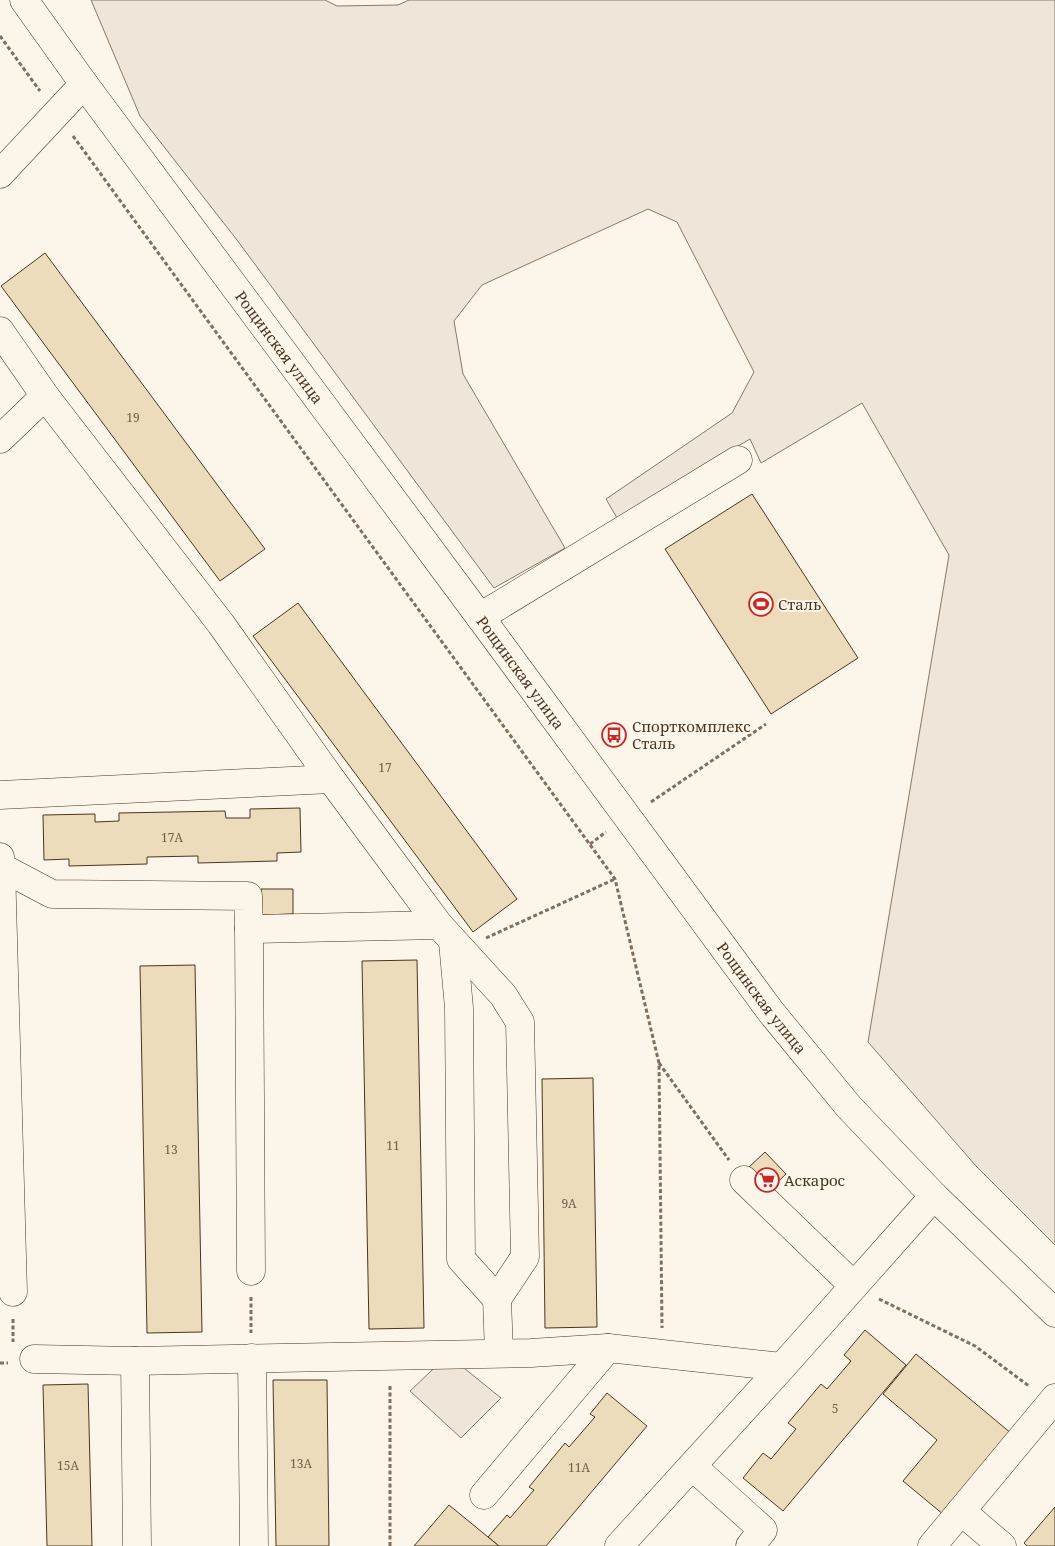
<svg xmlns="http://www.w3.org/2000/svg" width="1055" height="1546" viewBox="0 0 1055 1546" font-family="'Noto Serif',serif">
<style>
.green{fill:#ede6d9;stroke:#887966}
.building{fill:#ecdcbc;stroke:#4a3520}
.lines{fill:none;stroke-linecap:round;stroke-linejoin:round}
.minor-casing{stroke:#4a3520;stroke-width:29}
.major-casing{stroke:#4a3520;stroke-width:29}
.path{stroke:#7f6f5c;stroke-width:3;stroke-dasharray:4 2.5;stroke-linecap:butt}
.minor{stroke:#fbf6e9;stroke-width:28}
.major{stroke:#fbf6e9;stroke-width:28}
.labels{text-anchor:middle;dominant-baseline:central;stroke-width:4;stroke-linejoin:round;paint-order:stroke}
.number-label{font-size:12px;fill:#725f47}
.street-label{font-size:15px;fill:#4a3520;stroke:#fbf6e9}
.poi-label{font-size:15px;fill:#4a3520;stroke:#fbf6e9;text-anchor:start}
</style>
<rect width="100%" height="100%" fill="#fbf6e9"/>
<g class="green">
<polygon points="91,0 325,0 337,6 398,5 409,0 1055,0 1055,1245 976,1166 868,1042 949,555 862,403 761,463 750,439 617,518 606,499 732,413 754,372 677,222 648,209 482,285 454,321 463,374 565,548 494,588 237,240 140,116"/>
<polygon points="448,1355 501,1398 461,1438 410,1391"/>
</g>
<g class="building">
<polygon points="45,253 265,549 220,581 1,286"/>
<polygon points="752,494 858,658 771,714 665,549"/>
<polygon points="298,603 517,899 473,932 253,636"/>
<polygon points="300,808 301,852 277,853 277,861 198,863 198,856 147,857 147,864 69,866 69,859 44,860 43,815 95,814 95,822 119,821 119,813 225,811 226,818 250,818 250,809"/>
<polygon points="261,889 293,889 293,914 262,915"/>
<polygon points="417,960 424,1328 369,1329 362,961"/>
<polygon points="195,965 202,1332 147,1333 140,966"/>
<polygon points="593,1078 597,1327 545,1328 542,1079"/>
<polygon points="765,1152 786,1174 768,1191 747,1169"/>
<polygon points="865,1330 906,1365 783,1511 743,1478 763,1453 771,1459 796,1429 788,1423 821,1384 827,1389 851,1361 844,1355"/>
<polygon points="916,1354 1012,1434 944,1515 903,1481 937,1440 883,1394"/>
<polygon points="273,1380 327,1380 329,1546 276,1546"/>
<polygon points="88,1384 92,1546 47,1546 43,1385"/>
<polygon points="607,1393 647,1426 546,1546 499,1546 488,1537 507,1515 510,1518 534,1490 529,1487 565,1443 569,1447 595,1417 590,1414"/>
<polygon points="449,1505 488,1537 499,1546 414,1546"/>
<polygon points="1055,1507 1055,1546 1027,1546 1024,1543"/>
</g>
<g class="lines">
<g class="minor-casing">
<g id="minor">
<polyline points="0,174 84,84"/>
<polyline points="0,331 45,396 221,624 331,779 439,925"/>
<polyline points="0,439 45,396"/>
<polyline points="480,617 738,460"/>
<polyline points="0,795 331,779"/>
<polyline points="0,857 1,867 52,894 248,896 249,929 439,925 503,995 520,1022 525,1257 497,1299"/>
<polyline points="1,867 13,1292"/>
<polyline points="249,929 251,1271"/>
<polyline points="453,942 459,1008 461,1259 497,1299 499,1353"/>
<polyline points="744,1180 854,1286"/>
<polyline points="252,1358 254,1546"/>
<polyline points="34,1359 135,1361 531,1353 608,1348 782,1367"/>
<polyline points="135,1361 137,1546"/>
<polyline points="692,1466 763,1530 750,1546"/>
<polyline points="484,1495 608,1348"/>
<polyline points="961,1511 1002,1546"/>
<polyline points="619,1546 782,1367 934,1196"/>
<polyline points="932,1546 1055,1398"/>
</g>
</g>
<g class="major-casing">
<g id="major">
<path id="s1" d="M24 0 84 84 480 617 771 1012 849 1107 934 1196 1055 1313"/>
</g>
</g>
<g class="path">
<polyline points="0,36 40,91"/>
<polyline points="73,136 615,879 659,1063 662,1328"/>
<polyline points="651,802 766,724"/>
<polyline points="590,844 606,832"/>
<polyline points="486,938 615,879"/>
<polyline points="659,1063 729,1160"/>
<polyline points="251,1297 251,1333"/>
<polyline points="879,1299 975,1346 1029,1386"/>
<polyline points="13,1319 13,1342"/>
<polyline points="0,1363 8,1363"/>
<polyline points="390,1546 390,1384"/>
</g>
<use href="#minor" class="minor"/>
<use href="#major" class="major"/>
</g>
<defs>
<g id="stadium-ring" transform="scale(1.25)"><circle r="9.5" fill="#fbf6e9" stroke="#c62828" stroke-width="1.5"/><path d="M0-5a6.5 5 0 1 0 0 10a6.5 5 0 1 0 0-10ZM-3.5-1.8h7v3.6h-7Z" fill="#c62828"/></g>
<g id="bus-ring" transform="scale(1.25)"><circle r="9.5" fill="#fbf6e9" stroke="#c62828" stroke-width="1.5"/><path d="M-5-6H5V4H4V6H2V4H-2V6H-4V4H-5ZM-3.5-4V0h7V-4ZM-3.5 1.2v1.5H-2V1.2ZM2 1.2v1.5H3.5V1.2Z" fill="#c62828"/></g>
<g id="supermarket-ring" transform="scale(1.25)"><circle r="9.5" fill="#fbf6e9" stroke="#c62828" stroke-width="1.5"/><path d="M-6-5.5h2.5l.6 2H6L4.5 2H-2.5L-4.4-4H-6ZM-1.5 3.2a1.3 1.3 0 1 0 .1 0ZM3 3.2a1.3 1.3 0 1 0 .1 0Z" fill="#c62828"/></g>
</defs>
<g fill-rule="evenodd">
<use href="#stadium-ring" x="761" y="604"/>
<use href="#bus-ring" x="614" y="735"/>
<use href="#supermarket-ring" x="767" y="1180"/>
</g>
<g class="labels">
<g class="number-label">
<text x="133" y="417">19</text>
<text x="385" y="767">17</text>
<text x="172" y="837">17А</text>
<text x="393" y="1145">11</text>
<text x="171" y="1149">13</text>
<text x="569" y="1203">9А</text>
<text x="835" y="1408">5</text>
<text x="301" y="1463">13А</text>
<text x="68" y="1465">15А</text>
<text x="579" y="1467">11А</text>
</g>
<g class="street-label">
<text stroke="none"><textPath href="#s1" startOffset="431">Рощинская улица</textPath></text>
<text stroke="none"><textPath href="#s1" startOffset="836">Рощинская улица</textPath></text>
<text stroke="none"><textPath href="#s1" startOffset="1241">Рощинская улица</textPath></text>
</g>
<g class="poi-label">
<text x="778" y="604">Сталь</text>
<text x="632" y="726">Спорткомплекс<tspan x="632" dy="17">Сталь</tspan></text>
<text x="784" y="1180">Аскарос</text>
</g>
</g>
</svg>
